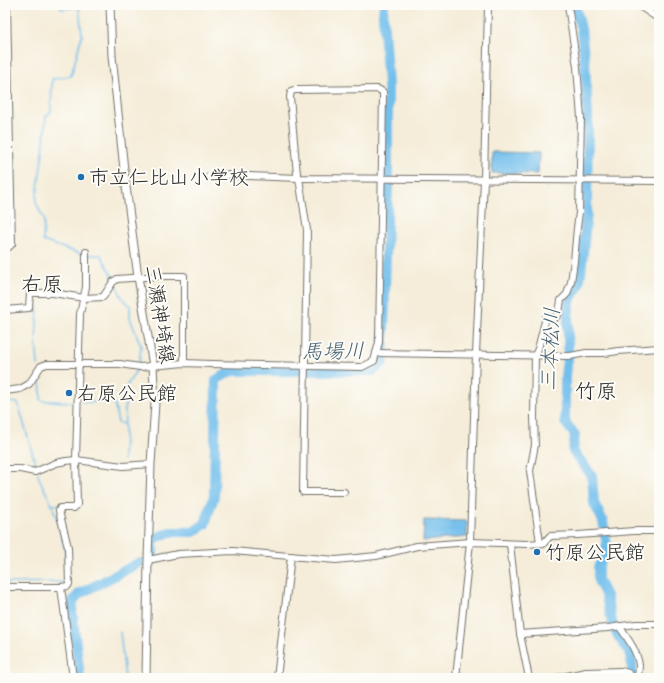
<svg xmlns="http://www.w3.org/2000/svg" width="664" height="683" viewBox="0 0 664 683" font-family="Caveat,'Klee One',sans-serif">
<style>
.water{fill:#73bfec;stroke:#4f758c}
.lines{fill:none;stroke-linecap:round;stroke-linejoin:round}
.stream{stroke:#73bfec;stroke-width:1.5}
.river{stroke:#73bfec;stroke-width:10}
.minor-casing{stroke:#726f68;stroke-width:8}
.major-casing{stroke:#726f68;stroke-width:9}
.minor{stroke:#fff;stroke-width:6}
.major{stroke:#fff;stroke-width:7}
.poi-dot{fill:#1f6fb2;stroke:#fdfcf7;stroke-width:1.5}
.labels{text-anchor:middle;dominant-baseline:central;stroke-width:4;stroke-linejoin:round;paint-order:stroke}
.poi-label{font-size:20px;fill:#2b2b2b;stroke:#fdfcf7;text-anchor:start}
.street-label{font-size:20px;fill:#2b2b2b;stroke:#fdfcf7}
.neighbourhood-label{font-size:21px;fill:#2b2b2b;stroke:#fdfcf7}
.water-label{font-size:21px;font-style:italic;fill:#445f6f;stroke:#fdfcf7}
</style>
<rect width="100%" height="100%" fill="#fdfcf7"/>
<filter id="ink" filterUnits="userSpaceOnUse"><feTurbulence type="fractalNoise" baseFrequency=".025" numOctaves="2"/><feDisplacementMap in="SourceGraphic" scale="8" xChannelSelector="R" yChannelSelector="G"/><feConvolveMatrix kernelMatrix="1 2 1 2 8 2 1 2 1" color-interpolation-filters="sRGB"/></filter>
<filter id="wash" filterUnits="userSpaceOnUse"><feTurbulence type="fractalNoise" baseFrequency=".012" numOctaves="4" result="noise"/><feDisplacementMap in="SourceGraphic" scale="16" xChannelSelector="R" yChannelSelector="G"/><feGaussianBlur stdDeviation="0.9" result="paint"/><feColorMatrix in="noise" values="0 0 0 0 0 0 0 0 0 0 0 0 0 0 0 0 0 1.4 0 .05"/><feComposite in="paint" operator="in"/></filter>
<g filter="url(#wash)">
<rect width="100%" height="100%" fill="#f5edd9"/>
<g class="water">
<polygon points="492,152 539,153 538,174 492,173"/>
<polygon points="424,520 467,521 467,537 423,541"/>
</g>
<g class="lines">
<g class="stream">
<polyline points="60,5 61,9 79,7 82,35 71,76 52,79 51,112 46,116 44,144 36,203 44,219 43,241 84,255"/>
<polyline points="88,255 101,255 114,279"/>
<polyline points="116,282 121,296 130,306 130,318 141,346 139,365"/>
<polyline points="38,365 36,341 38,308"/>
<polyline points="40,374 41,400 43,401 75,402"/>
<polyline points="5,402 18,403 37,469"/>
<polyline points="81,402 114,402 118,423 124,424"/>
<polyline points="123,460 126,387 137,369"/>
<polyline points="53,505 73,504 74,503"/>
<polyline points="5,583 66,582 65,550 58,522 52,505 39,478 38,473"/>
<polyline points="120,632 125,678"/>
</g>
<g class="river">
<polyline points="575,5 581,29 585,64 588,118 587,210 581,274 578,287 572,296 569,304 568,321 568,351 565,376 565,422 575,435 573,451 592,476 594,503 603,521 607,546 598,568 598,580 606,596 613,626 618,636 629,651 632,665 632,678"/>
<polyline points="153,555 153,539 170,532 193,532 205,524 214,496 216,380 232,371 373,371 383,362 388,184 388,85 383,15 384,5"/>
<polyline points="80,678 72,611 73,601 79,594 139,563"/>
</g>
</g>
</g>
<g filter="url(#ink)">
<g class="lines">
<g class="minor-casing">
<g id="minor">
<polyline points="638,5 659,19"/>
<polyline points="209,176 226,175 299,178 659,181"/>
<polyline points="5,247 9,247 12,244 7,5"/>
<polyline points="5,310 29,308 30,293 53,293 84,298 103,297 113,282 117,279 159,276 184,276 184,363"/>
<polyline points="376,353 570,356 586,353 605,353 618,351 659,348"/>
<polyline points="5,391 20,389 29,384 41,366 47,364 120,364 140,367 184,363 211,364 362,367 374,361 379,342 383,95 383,92 378,89 295,90 291,91 290,97 297,174 299,178 307,230 303,492 344,492"/>
<polyline points="5,469 20,469 35,472 56,463 66,461 76,460 123,466 151,464"/>
<polyline points="540,543 530,471 535,445 534,417 535,355 538,349 546,317 555,318 559,313 561,300 567,294 571,282 574,261 577,228 579,212 581,118 577,67 568,5"/>
<polyline points="510,544 520,634 529,678"/>
<polyline points="148,560 178,554 233,551 336,560 376,556 417,546 470,542 527,544 540,543 543,544 550,536 578,535 634,531 659,531"/>
<polyline points="5,587 61,587 68,586 69,584 68,547 59,511 60,508 74,508 77,505 76,460 80,314 86,287 86,252"/>
<polyline points="61,587 73,678"/>
<path d="M619 626C627 638 637 650 639 665 639 669 638 674 638 678"/>
<polyline points="520,634 608,628 636,624 659,624"/>
<polyline points="277,678 291,556"/>
<polyline points="456,678 470,542 476,354 484,180 488,5"/>
<polyline points="557,678 586,672 621,671 628,673 627,678"/>
</g>
</g>
<g class="major-casing">
<polyline id="major" points="110,5 112,56 125,179 138,277 153,366 155,403 151,464 148,560 146,678"/>
</g>
<use href="#minor" class="minor"/>
<use href="#major" class="major"/>
</g>
</g>
<g class="poi-dot">
<circle cx="81" cy="177" r="4"/>
<circle cx="69" cy="393" r="4"/>
<circle cx="537" cy="552" r="4"/>
</g>
<g class="labels">
<g class="poi-label">
<text x="89" y="177">市立仁比山小学校</text>
<text x="77" y="393">右原公民館</text>
<text x="545" y="552">竹原公民館</text>
</g>
<g class="street-label">
<text transform="translate(160 314) rotate(81)">三瀬神埼線</text>
</g>
<g class="neighbourhood-label">
<text x="42" y="284">右原</text>
<text x="596" y="391">竹原</text>
</g>
<g class="water-label">
<text transform="translate(550 349) rotate(-87)">三本松川</text>
<text transform="translate(333 351) rotate(-1)">馬場川</text>
</g>
</g>
<rect width="664" height="683" fill="none" stroke="#fdfcf7" stroke-width="20"/>
</svg>
